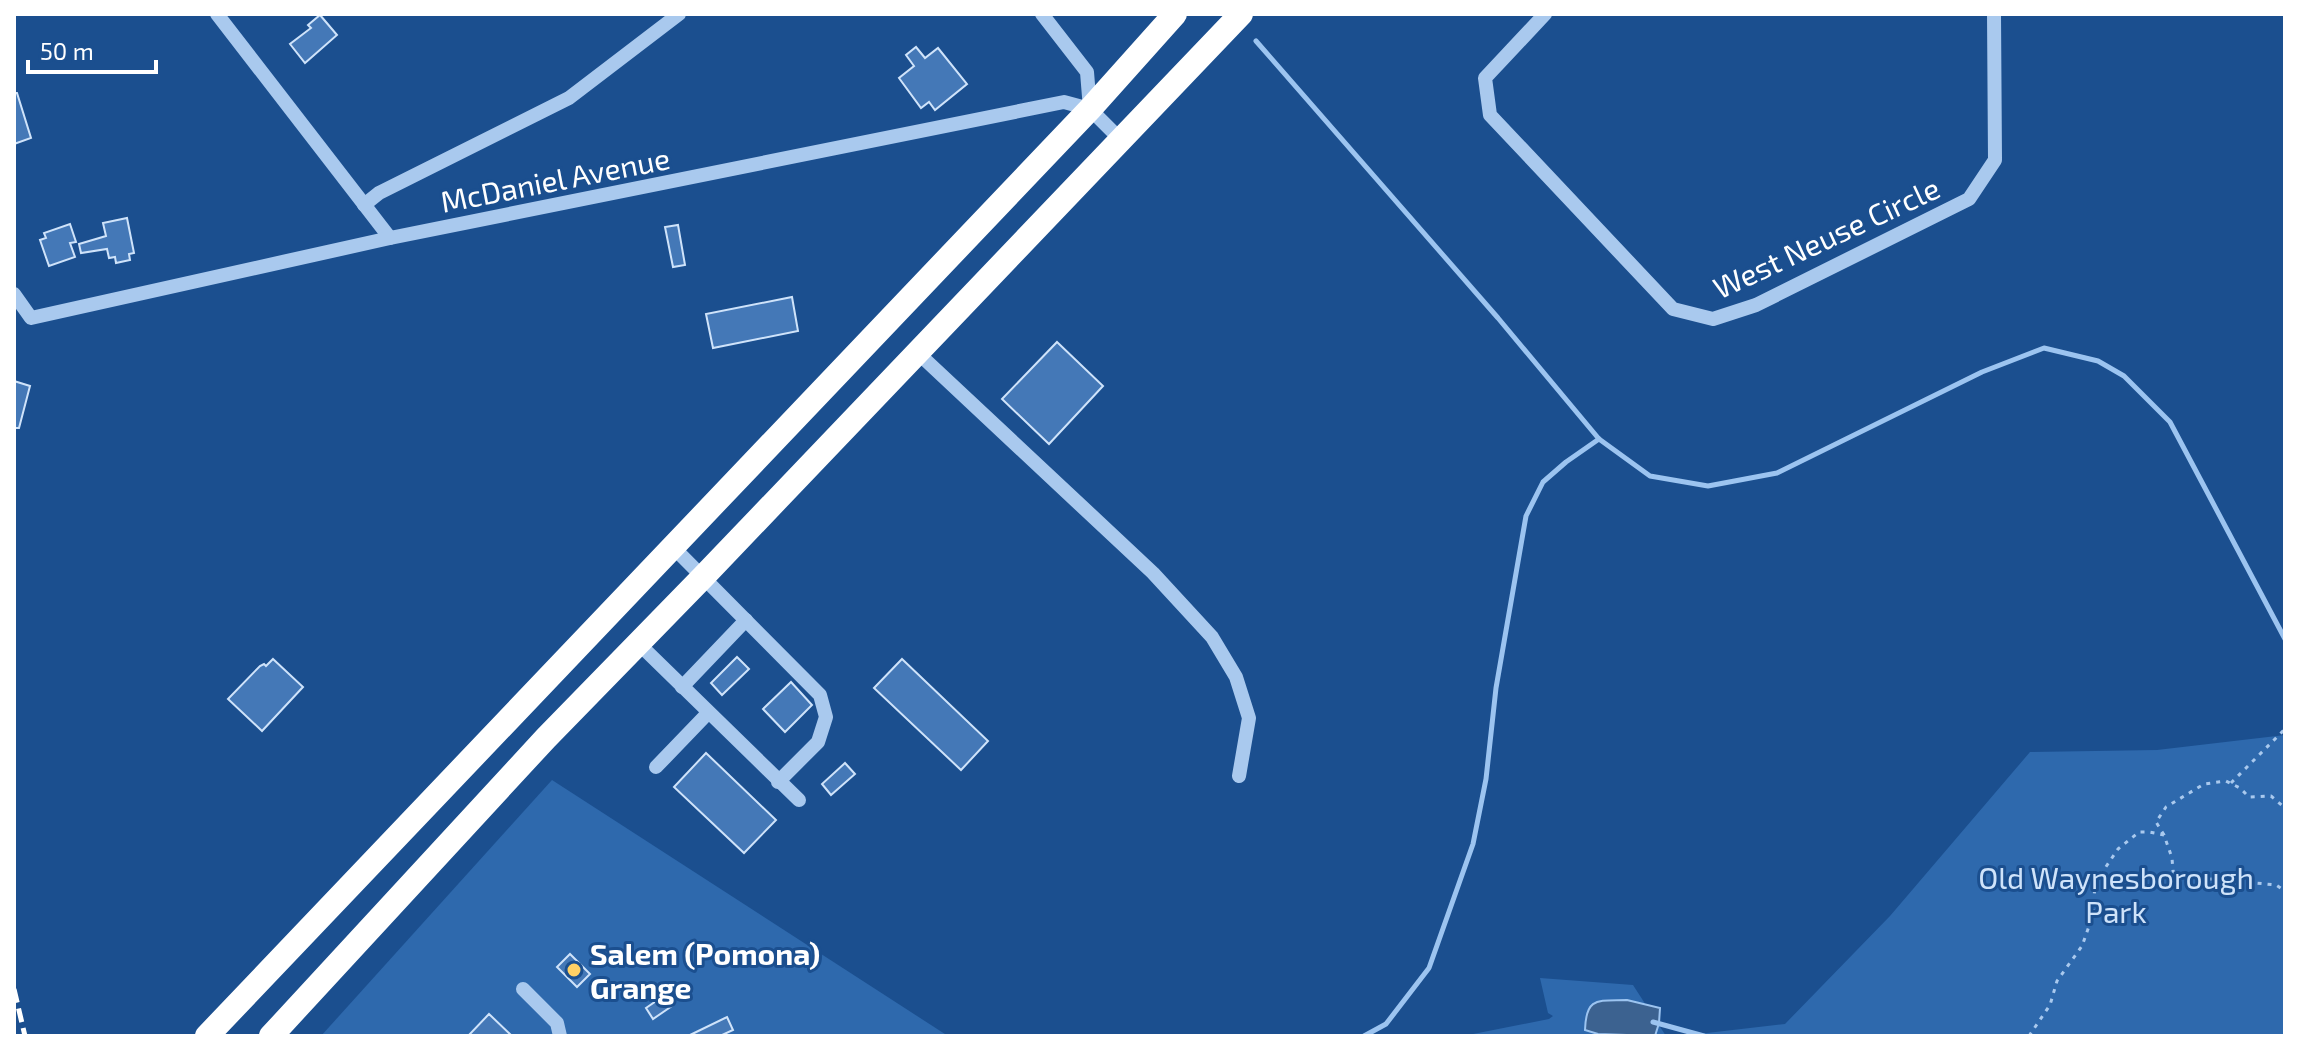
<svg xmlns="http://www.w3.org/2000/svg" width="2299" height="1050" viewBox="0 0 2299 1050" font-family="'Exo 2',sans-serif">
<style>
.green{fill:#2e69ad}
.water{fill:#3c6290;stroke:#9cc4f0;stroke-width:2}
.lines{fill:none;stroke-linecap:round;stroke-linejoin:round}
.stream{stroke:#9cc4f0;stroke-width:5}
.building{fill:#4478b7;stroke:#cfe3fa;stroke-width:2}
.path{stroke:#a9c9ee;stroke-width:3;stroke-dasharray:4 6;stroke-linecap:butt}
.minor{stroke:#a9c9ee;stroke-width:14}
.highway{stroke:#fff;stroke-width:24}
.rail{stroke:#fff;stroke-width:5;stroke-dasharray:14 6;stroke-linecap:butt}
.poi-dot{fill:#ffd166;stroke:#1b4f8f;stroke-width:3}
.labels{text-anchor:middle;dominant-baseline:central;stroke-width:6;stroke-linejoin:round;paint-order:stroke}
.street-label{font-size:30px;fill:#fff;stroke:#1b4f8f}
.park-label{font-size:30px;fill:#cfe3fa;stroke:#1b4f8f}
.poi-label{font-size:30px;font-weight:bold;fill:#fff;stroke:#1b4f8f;text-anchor:start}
</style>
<rect width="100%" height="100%" fill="#1b4f8f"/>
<g class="green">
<polygon points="2285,735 2285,1036 1681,1036 1785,1024 1890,916 2030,752 2157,750"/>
<polygon points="552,780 948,1036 321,1036"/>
<polygon points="1540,978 1633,985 1666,1036 1463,1036 1549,1019 1553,1016 1548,1013"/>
</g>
<path class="water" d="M1627 1000 1660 1008 1659 1023 1655 1036 1598 1034 1585 1030C1586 996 1598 1001 1627 1000Z"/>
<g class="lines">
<g class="stream">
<polyline points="1256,41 1498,318 1599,439 1650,476 1708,486 1777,473 1982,372 2044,348 2098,361 2124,376 2170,422 2285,639"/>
<polyline points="1653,1022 1704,1036"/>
<polyline points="1364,1036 1386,1024 1429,968 1473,844 1486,779 1496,688 1526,516 1543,482 1566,462 1599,439"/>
</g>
</g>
<g class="building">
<polygon points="320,15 337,35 305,63 290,44 311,28 308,25"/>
<polygon points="916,47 925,58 938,48 967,84 935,110 929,102 921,108 899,78 914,66 906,55"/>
<polygon points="14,93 17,93 31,138 14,144"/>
<polygon points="127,218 134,253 129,254 130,260 116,263 115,257 109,258 107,249 81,253 79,244 106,236 103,223"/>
<polygon points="70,224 76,242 70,243 75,257 49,266 40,240 46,238 44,233"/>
<polygon points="678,225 685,265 673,267 665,227"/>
<polygon points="792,297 798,331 713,348 706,314"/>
<polygon points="1057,342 1103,386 1049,444 1002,399"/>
<polygon points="14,381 30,386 19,428 14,428"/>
<polygon points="737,657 749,669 722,695 711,683"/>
<polygon points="273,659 303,687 262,731 228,699 260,666 264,664 266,666"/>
<polygon points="902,659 988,741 961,770 874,688"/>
<polygon points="791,682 812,705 785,732 763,709"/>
<polygon points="706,753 776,820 744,853 674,787"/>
<polygon points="845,763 855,774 831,795 822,784"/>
<polygon points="570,954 590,974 577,987 557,967"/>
<polygon points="665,995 672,1006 653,1019 646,1008"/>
<polygon points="489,1014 512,1036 468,1036"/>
<polygon points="727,1017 733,1030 720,1036 688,1036"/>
</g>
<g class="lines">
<g class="path">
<polyline points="2231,783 2285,729"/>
<polyline points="2164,835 2156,822 2166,807 2204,784 2226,781 2240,788 2249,797 2271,796 2285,808"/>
<polyline points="575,1036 591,1036"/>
<polyline points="2029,1036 2050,1005 2057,981 2082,946 2093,915 2095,883 2118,849 2139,832 2149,832 2164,835 2172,858 2173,871 2181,880 2216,879 2276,885 2285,891"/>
</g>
<g class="minor">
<polyline points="217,14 390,238"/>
<polyline points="1042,14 1087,72 1090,109 1120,139"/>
<polyline points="1545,14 1485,78 1490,115 1673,309 1713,319 1756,305 1969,199 1995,160 1994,14"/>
<polyline points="364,205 379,193 569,98 679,14"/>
<polyline points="14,294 31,318 390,238 1064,102 1090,109"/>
<polyline points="918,353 1153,573 1212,637 1236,677 1249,718 1239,776"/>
<polyline points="674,548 820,695 826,717 818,742 778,782"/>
<polyline points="637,642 799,800"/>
<polyline points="682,687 746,620"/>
<polyline points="656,767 708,713"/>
<polyline points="523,989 557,1023 560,1036"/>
</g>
<g class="highway">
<polyline points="207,1036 1090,109 1175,14"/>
<polyline points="271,1036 546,738 703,577 1241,14"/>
</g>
<polyline class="rail" points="14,989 25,1036"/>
</g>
<circle class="poi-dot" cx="574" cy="970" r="8"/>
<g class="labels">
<g class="street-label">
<text transform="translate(555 179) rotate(-11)">McDaniel Avenue</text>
<text transform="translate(1826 237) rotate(-25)">West Neuse Circle</text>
</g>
<g class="park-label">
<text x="2116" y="877">Old Waynesborough<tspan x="2116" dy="34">Park</tspan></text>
</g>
<g class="poi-label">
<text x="590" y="953">Salem (Pomona)<tspan x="590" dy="34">Grange</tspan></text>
</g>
</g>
<rect width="2299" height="1050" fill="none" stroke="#ffffff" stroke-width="32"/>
<path d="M28 60v12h128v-12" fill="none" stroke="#ffffff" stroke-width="4"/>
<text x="40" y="60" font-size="24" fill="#ffffff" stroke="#1b4f8f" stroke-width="6" paint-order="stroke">50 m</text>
</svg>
